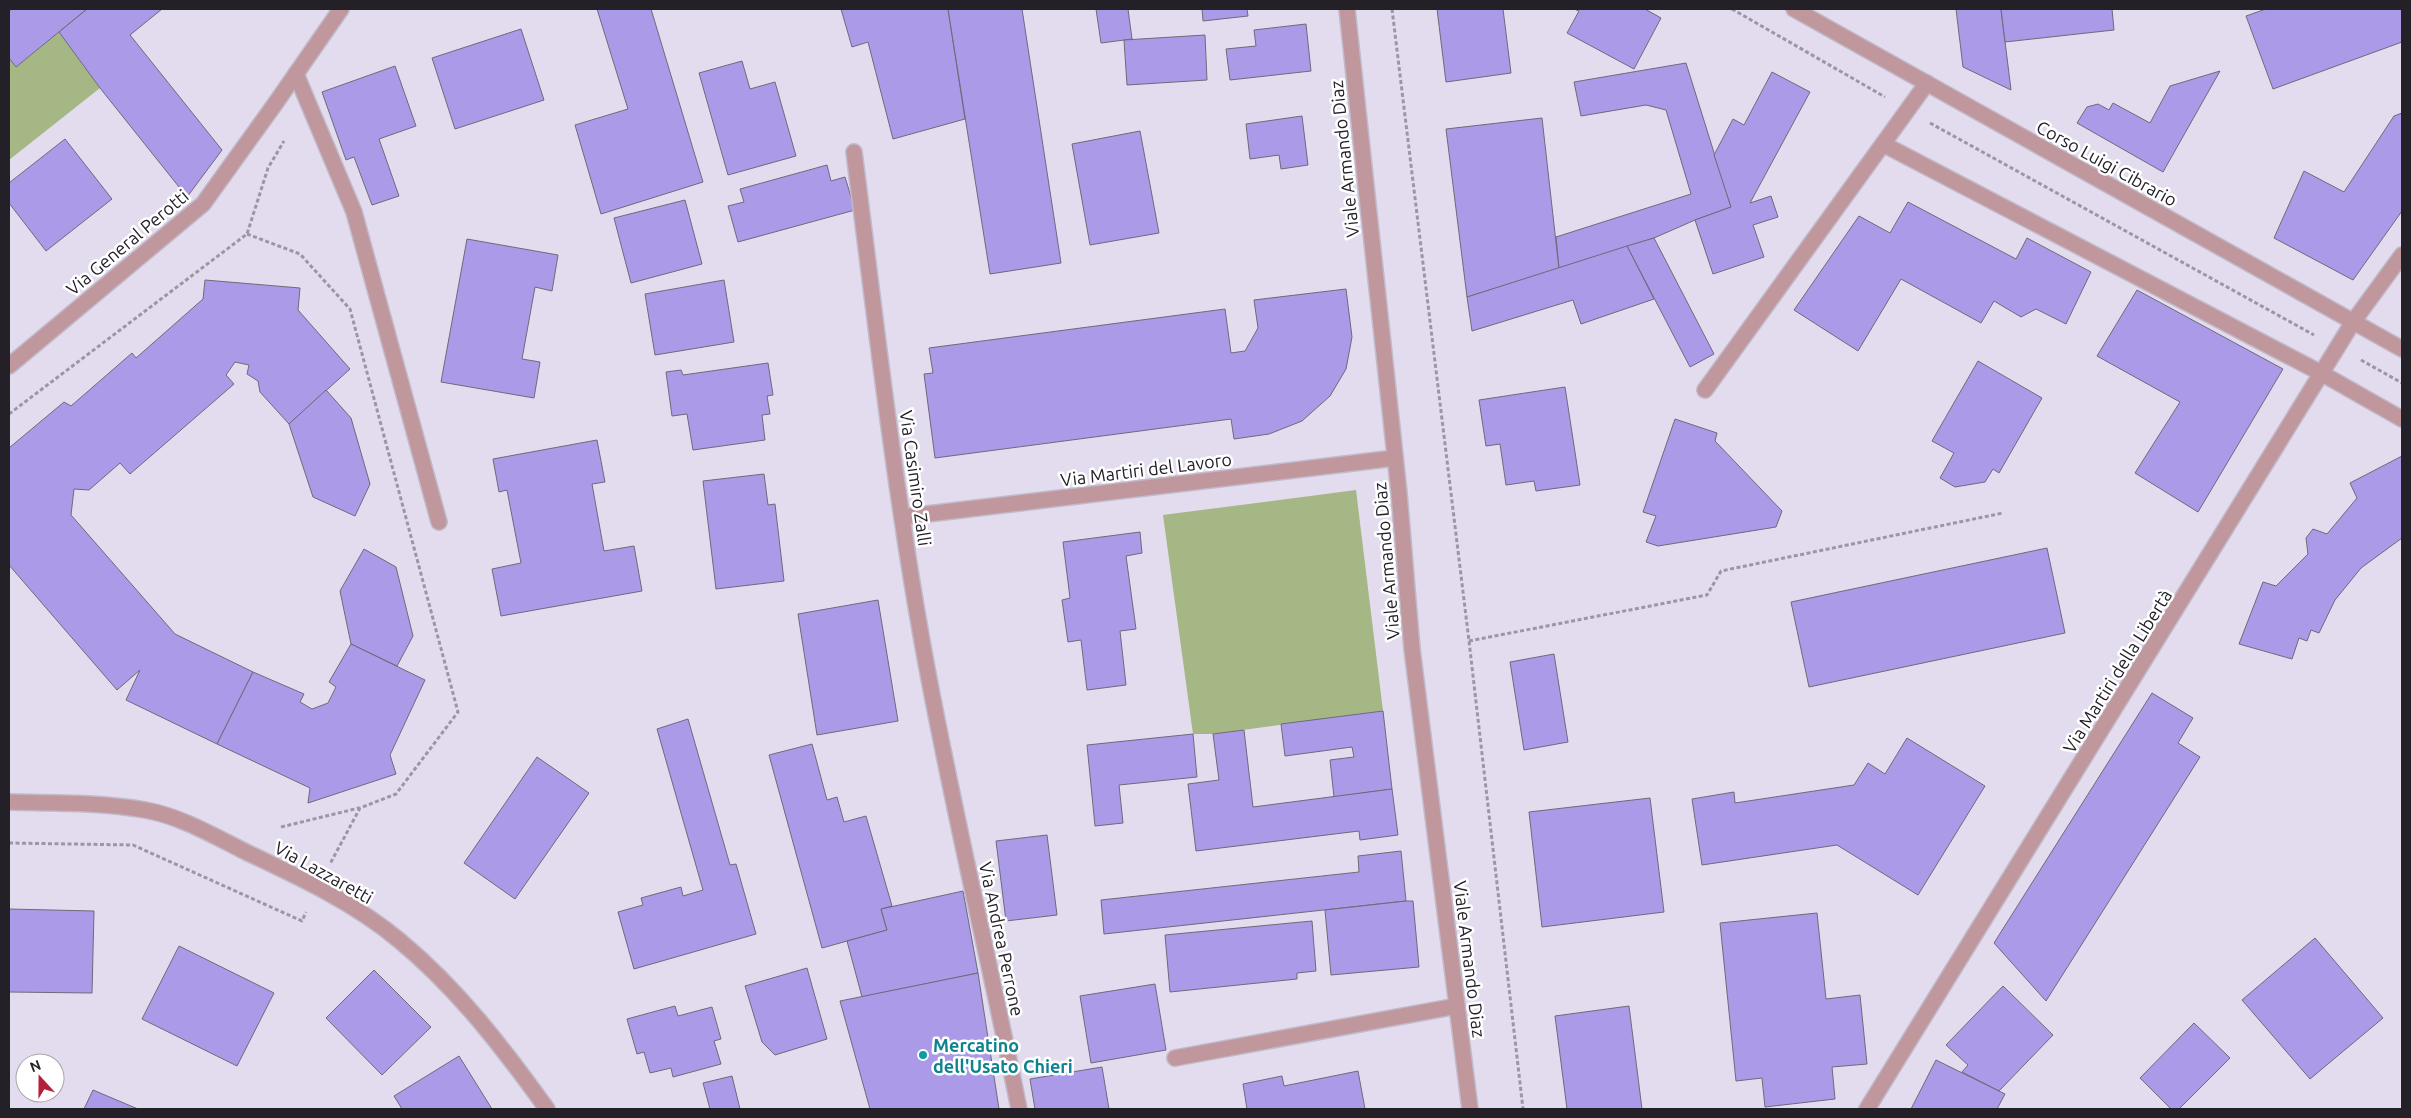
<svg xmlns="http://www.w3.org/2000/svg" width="2411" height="1118" viewBox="0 0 2411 1118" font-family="Ubuntu,sans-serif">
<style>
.green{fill:#a4b784}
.building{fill:#ab9ae8;stroke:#6d6a7a}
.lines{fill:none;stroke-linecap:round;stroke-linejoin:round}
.service-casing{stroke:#c0baca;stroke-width:18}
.minor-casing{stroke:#c0baca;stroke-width:18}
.tertiary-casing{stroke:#c0baca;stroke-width:18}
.path{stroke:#9c96a4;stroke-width:3;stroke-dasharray:4 2.5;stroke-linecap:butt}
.service{stroke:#c0979d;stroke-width:15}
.minor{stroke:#c0979d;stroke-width:15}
.tertiary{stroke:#c0979d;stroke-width:15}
.culture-dot{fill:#0f9aa8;stroke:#fff;stroke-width:2}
.labels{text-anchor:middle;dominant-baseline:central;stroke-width:5;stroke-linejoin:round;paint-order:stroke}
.street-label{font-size:18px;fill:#232027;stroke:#fff}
.culture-label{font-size:18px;font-weight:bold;fill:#0d838f;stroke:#fff;text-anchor:start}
</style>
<rect width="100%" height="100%" fill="#e3dcee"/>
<g class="green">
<polygon points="59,32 100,88 9,160 9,58 16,67"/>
<polygon points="1356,490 1383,711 1213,734 1193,734 1163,515"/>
</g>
<g class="building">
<polygon points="12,9 87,9 16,67 9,58 9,11"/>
<polygon points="87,9 162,9 130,35 222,150 187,197 100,88 59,32"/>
<polygon points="597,9 651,9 703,182 601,214 575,125 628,109"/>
<polygon points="841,9 948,9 965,119 893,139 868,42 852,47"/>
<polygon points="948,9 1022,9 1061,263 990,274"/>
<polygon points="1096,9 1128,9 1132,39 1101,43"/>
<polygon points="1202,9 1247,9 1248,16 1203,21"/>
<polygon points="1437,9 1503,9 1511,73 1446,82"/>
<polygon points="1574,9 1645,9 1661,18 1634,69 1567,33 1579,11"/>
<polygon points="1956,9 2001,9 2011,90 1963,67"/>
<polygon points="2001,9 2112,9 2114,30 2005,42"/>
<polygon points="2266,9 2402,9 2402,42 2273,89 2246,16"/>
<polygon points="1306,24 1311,71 1230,80 1226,49 1256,46 1254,30"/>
<polygon points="521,29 544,100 455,129 432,58"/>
<polygon points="1205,35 1207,80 1127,85 1124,40"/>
<polygon points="742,61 750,89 775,82 796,156 728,175 699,73"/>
<polygon points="1686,63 1731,207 1695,220 1654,238 1559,269 1556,237 1691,194 1666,110 1646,105 1581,116 1574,82"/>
<polygon points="395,66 416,126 379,139 399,196 372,205 354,157 346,160 322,92"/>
<polygon points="2220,71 2163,172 2077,123 2087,107 2098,104 2109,110 2113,103 2150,123 2170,86"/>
<polygon points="1772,72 1810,92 1750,203 1771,196 1778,217 1753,225 1764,257 1713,274 1695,220 1731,207 1714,155 1733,119 1744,125"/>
<polygon points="2402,113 2402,211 2353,280 2274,238 2304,171 2344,192 2394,116"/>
<polygon points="1302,116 1308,165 1281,169 1279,155 1250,159 1246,124"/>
<polygon points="1542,118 1559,269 1467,297 1446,129"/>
<polygon points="1140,131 1159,233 1090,245 1072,144"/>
<polygon points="65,139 112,199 46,251 9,203 9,183"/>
<polygon points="827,165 831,181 845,177 855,210 738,242 728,206 744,202 740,189"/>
<polygon points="685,200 702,264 631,283 614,218"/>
<polygon points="1908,202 2016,259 2027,238 2091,272 2066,324 2036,309 2021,317 1994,301 1981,323 1901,279 1858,351 1794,310 1859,216 1890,233"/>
<polygon points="1654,238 1714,354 1690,367 1627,246"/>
<polygon points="467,239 558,255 552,291 535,287 522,359 540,362 534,398 441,382"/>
<polygon points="1627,246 1654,299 1581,324 1573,300 1472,331 1467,297"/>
<polygon points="205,280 300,288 298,310 350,369 289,424 260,392 258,381 247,374 249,365 235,362 226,375 234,384 130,474 120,463 89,490 74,489 71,515 175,634 253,672 217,744 126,700 140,670 117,690 9,565 9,448 64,402 71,406 132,353 136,358 203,299"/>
<polygon points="724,280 734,342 655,355 645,294"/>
<polygon points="1346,289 1352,337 1346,369 1330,396 1302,421 1269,434 1234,439 1231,419 935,458 924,374 933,373 929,348 1225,309 1231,353 1245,351 1258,328 1254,300"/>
<polygon points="2137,290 2283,369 2198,512 2135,473 2180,402 2097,356"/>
<polygon points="1978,361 2042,398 1999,473 1993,469 1985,482 1955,487 1940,478 1954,453 1932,441"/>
<polygon points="768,363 773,395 767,396 770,414 762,415 765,440 693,450 687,414 672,416 666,372 681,370 683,375"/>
<polygon points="1565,387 1580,485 1536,491 1534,481 1506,485 1500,444 1486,446 1479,400"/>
<polygon points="326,390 351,418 370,484 355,516 313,497 289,424"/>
<polygon points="1675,419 1717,433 1715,441 1782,511 1776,527 1658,546 1646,542 1656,516 1643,512"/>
<polygon points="597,440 605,482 592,484 604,551 634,546 642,591 501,616 492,569 521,563 507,490 499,492 493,459"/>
<polygon points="2402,456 2402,538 2361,568 2335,600 2319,633 2311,630 2307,641 2299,638 2292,659 2239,644 2263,582 2276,586 2308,554 2306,538 2313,529 2327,534 2357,498 2350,483"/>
<polygon points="764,474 768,505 775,504 784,581 716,589 703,481"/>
<polygon points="1140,532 1142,553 1126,556 1136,629 1120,631 1126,685 1087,690 1081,640 1068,642 1062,600 1070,598 1063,542"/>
<polygon points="2047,548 2065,633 1809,687 1791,602"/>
<polygon points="364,549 396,567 413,636 397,666 351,644 340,591"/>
<polygon points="878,600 898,721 817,735 798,614"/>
<polygon points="351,644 425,680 390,755 396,774 308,803 310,788 217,744 253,672 304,694 300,702 312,709 328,703 336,687 329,682"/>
<polygon points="1554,654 1568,742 1524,750 1510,662"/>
<polygon points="2152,693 2193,718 2178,743 2200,757 2046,1001 1994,943"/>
<polygon points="1383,711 1392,789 1334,797 1330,760 1354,757 1352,747 1285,756 1281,724"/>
<polygon points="688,719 730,865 736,864 756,934 634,969 618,912 643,905 641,898 681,887 683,896 703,890 657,729"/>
<polygon points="1244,730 1253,807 1392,789 1398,835 1360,840 1359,831 1196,851 1188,784 1219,780 1213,734"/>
<polygon points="1193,734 1197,777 1119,785 1123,823 1095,826 1087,745"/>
<polygon points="1907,738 1985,786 1918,895 1837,845 1702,865 1692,799 1734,792 1735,803 1854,785 1868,763 1885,774"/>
<polygon points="812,744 827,800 837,797 844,822 866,816 892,906 881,909 887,930 822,948 769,755"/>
<polygon points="537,757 589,793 515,899 464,863"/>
<polygon points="1650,798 1664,912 1542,927 1529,812"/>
<polygon points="1047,835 1057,915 1006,921 996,841"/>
<polygon points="1401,851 1406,901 1104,934 1101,900 1359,872 1358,856"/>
<polygon points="963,891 978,973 862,997 847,941 887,930 881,909"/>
<polygon points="1406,901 1413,901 1419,967 1331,975 1325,910"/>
<polygon points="9,909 94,911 92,993 9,992"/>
<polygon points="1817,913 1826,999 1860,995 1867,1064 1832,1067 1835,1099 1765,1107 1762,1078 1736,1081 1720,923"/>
<polygon points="1312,921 1316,971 1297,973 1297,979 1170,992 1165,935"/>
<polygon points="2315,938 2383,1018 2310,1079 2242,1000"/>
<polygon points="179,946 274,993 237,1066 142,1019"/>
<polygon points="807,968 827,1039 775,1055 762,1042 745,986"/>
<polygon points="374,970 431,1027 382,1075 326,1018"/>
<polygon points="978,973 999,1109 870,1109 840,1001"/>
<polygon points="1155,984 1166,1050 1091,1063 1080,996"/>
<polygon points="2003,986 2053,1035 1999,1091 1962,1072 1968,1065 1946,1045"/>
<polygon points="675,1006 678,1016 712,1007 721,1039 714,1041 721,1064 673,1077 671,1068 650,1073 644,1052 637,1054 627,1019"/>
<polygon points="1629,1006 1642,1109 1567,1109 1555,1016"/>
<polygon points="2194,1023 2230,1058 2179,1109 2171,1109 2140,1078"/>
<polygon points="459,1056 492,1109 402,1109 394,1096"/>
<polygon points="1936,1060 2005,1094 1997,1109 1911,1109"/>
<polygon points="1102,1067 1109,1109 1035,1109 1030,1079"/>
<polygon points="1358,1071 1365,1109 1247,1109 1243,1084 1282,1076 1284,1086"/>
<polygon points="732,1076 740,1109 710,1109 703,1083"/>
<polygon points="93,1090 138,1109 84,1109"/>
</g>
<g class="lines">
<g class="service-casing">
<g id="service">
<polyline points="296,74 354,212 439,522"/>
<polyline points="1883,144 2321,373"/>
<polyline points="1175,1058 1457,1006"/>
</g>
</g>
<g class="minor-casing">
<g id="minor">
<polyline points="1794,9 2402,349"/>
<path d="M854 152C875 315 893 479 922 641 950 798 988 953 1019 1109"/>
<polyline points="9,366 203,204 275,104 341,9"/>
<polyline points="2321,373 2402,419"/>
<polyline points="1705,390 1927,83"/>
<polyline points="902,517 1395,458"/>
<path d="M9 802C54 803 100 802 145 810 180 816 214 836 246 852 299 877 355 903 400 941 458 989 503 1048 547 1109"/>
<polyline points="1867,1109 2353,322 2402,255"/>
</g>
</g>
<g class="tertiary-casing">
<polyline id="tertiary" points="1347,9 1399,493 1412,649 1470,1109"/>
</g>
<g class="path">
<polyline points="1392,9 1469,641 1523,1109"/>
<polyline points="1732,9 1885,97"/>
<polyline points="1930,123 2314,335"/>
<polyline points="247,234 300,254 350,309 458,712 396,794 360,808 330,864"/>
<polyline points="2361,360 2402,383"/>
<polyline points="9,414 247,234 268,168 284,141"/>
<polyline points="1469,641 1707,595 1721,571 2003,513"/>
<polyline points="281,827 359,808"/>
<polyline points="9,843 133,845 302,921 306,912"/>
</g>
<use href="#service" class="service"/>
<use href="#minor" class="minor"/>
<use href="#tertiary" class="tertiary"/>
</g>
<circle class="culture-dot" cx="923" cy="1055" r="5"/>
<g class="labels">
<g class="street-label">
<text transform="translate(1344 159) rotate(-96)">Viale Armando Diaz</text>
<text transform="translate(2107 163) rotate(29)">Corso Luigi Cibrario</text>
<text transform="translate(127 242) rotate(-40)">Via General Perotti</text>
<text transform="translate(1146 469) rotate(-7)">Via Martiri del Lavoro</text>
<text transform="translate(916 478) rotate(82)">Via Casimiro Zalli</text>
<text transform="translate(1386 561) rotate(-95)">Viale Armando Diaz</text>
<text transform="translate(2117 671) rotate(-58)">Via Martiri della Libertà</text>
<text transform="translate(324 872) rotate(29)">Via Lazzaretti</text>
<text transform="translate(1002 939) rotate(78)">Via Andrea Perrone</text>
<text transform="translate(1470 959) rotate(83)">Viale Armando Diaz</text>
</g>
<g class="culture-label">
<text x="933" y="1045">Mercatino<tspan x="933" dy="21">dell'Usato Chieri</tspan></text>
</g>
</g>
<rect width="2411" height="1118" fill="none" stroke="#232027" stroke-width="20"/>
<g transform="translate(40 1078) rotate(339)"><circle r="24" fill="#ffffff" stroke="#a7a6a9"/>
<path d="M0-4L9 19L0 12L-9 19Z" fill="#b32037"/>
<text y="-8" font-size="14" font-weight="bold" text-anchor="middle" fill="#232027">N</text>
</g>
</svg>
